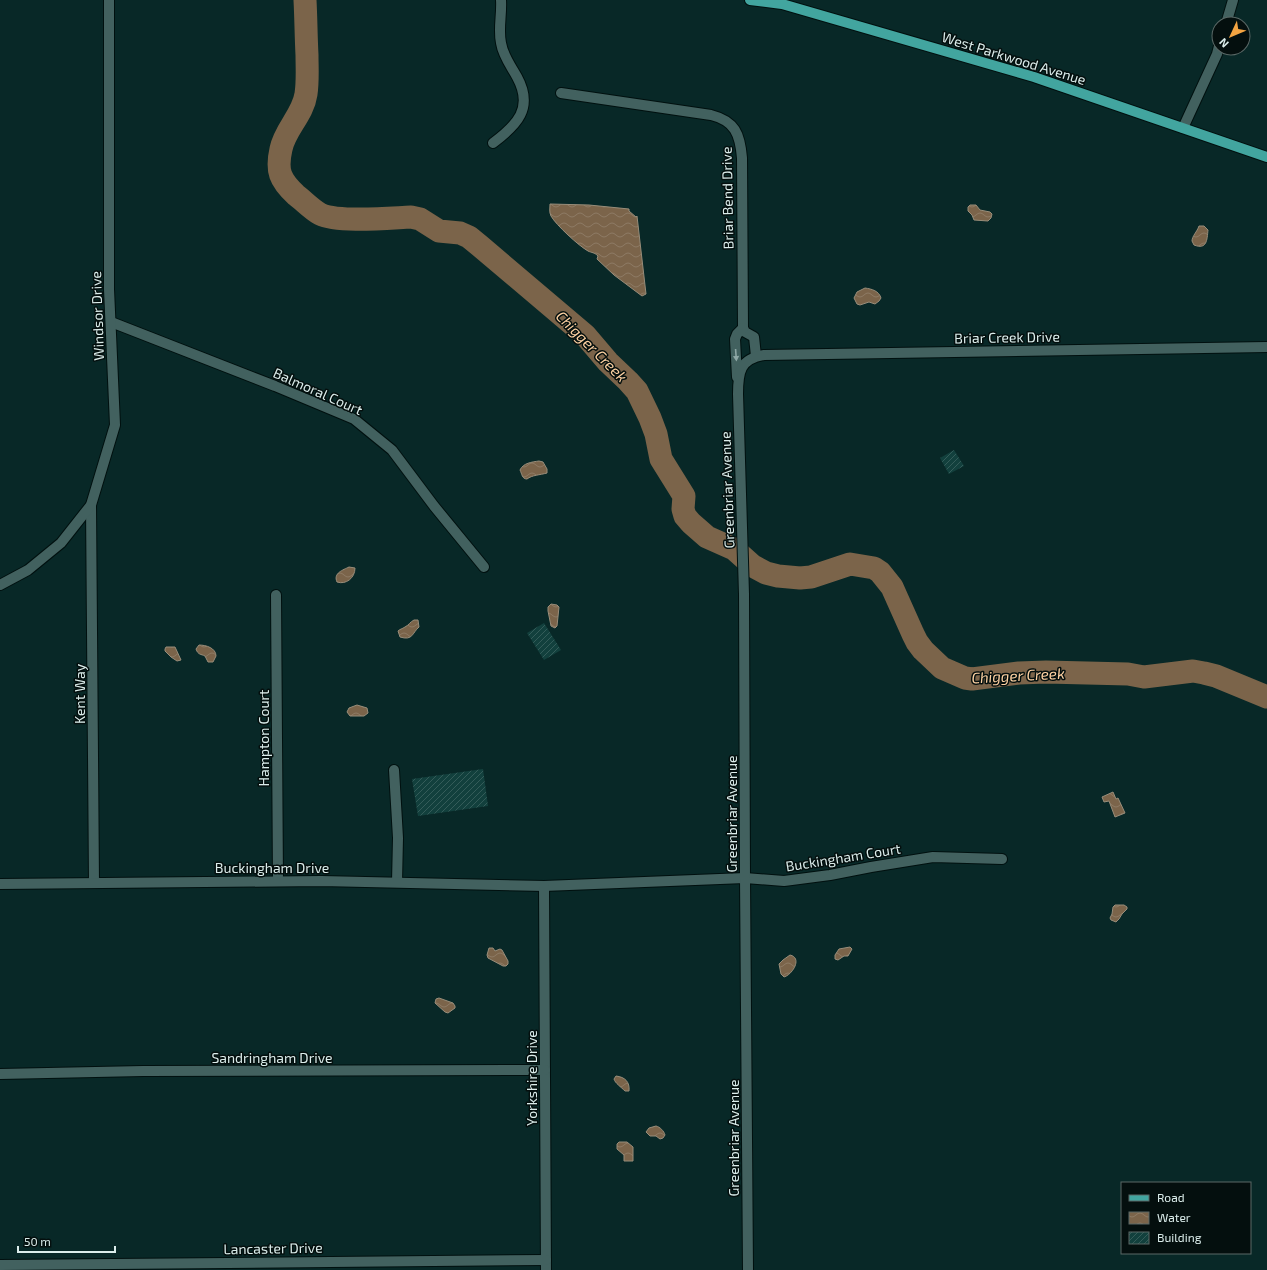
<svg xmlns="http://www.w3.org/2000/svg" width="1267" height="1270" viewBox="0 0 1267 1270" font-family="'Exo 2',sans-serif">
<style>
.water{fill:url(#water-waves);stroke:#988d7a}
.lines{fill:none;stroke-linecap:round;stroke-linejoin:round}
.river{stroke:#7b644a;stroke-width:23}
.building{fill:url(#building-hatch)}
.minor-casing{stroke:#00100f;stroke-width:12}
.major-casing{stroke:#00100f;stroke-width:12}
.minor{stroke:#42615f;stroke-width:10}
.major{stroke:#42a59f;stroke-width:10}
.oneway{fill:#8ea7a5}
.labels{text-anchor:middle;dominant-baseline:central;stroke-width:3;stroke-linejoin:round;paint-order:stroke}
.street-label{font-size:14px;fill:#dbedeb;stroke:#040f0e}
.water-label{font-size:15px;font-style:italic;fill:#fed2a3;stroke:#040f0e}
</style>
<defs>
<pattern id="water-waves" width="16" height="10" patternUnits="userSpaceOnUse"><rect width="16" height="10" fill="#7b644a"/><path d="M0 5q4-4 8 0t8 0" fill="none" stroke="#8d7a64"/></pattern>
<pattern id="building-hatch" width="6" height="6" patternUnits="userSpaceOnUse"><rect width="6" height="6" fill="#12403d"/><path d="M-1 1l2-2M0 6l6-6M5 7l2-2" fill="none" stroke="#345c59"/></pattern>
</defs>
<rect width="100%" height="100%" fill="#082827"/>
<g class="water">
<path d="M550 204 589 205 629 209V211L636 217 637 216 646 294 642 296 614 275 597 259 598 256C594 252 592 253 588 251 579 246 556 225 551 216 549 212 550 208 550 204Z"/>
<polygon points="970,205 976,205 980,210 990,212 992,214 991,218 988,221 974,220 972,215 968,211 968,207"/>
<path d="M1199 226H1204L1208 230C1207 240 1207 250 1194 245L1192 241C1192 236 1197 232 1199 226Z"/>
<path d="M865 288C872 289 879 291 881 298L879 301 875 304 869 302 860 305 857 304 854 298 857 292Z"/>
<path d="M539 461 543 462 547 469V473C540 475 532 475 527 479 522 479 522 474 520 470 523 463 532 462 539 461Z"/>
<path d="M349 567 355 568C355 578 346 585 337 582 333 573 343 570 349 567Z"/>
<polygon points="551,604 557,605 559,607 557,626 555,628 551,626 548,611 548,607"/>
<path d="M414 620H418L419 627C412 633 413 641 400 637L398 631C400 629 402 629 405 627 409 625 410 622 414 620Z"/>
<path d="M199 645C206 645 216 648 216 656L213 662H208L205 656C201 654 198 655 196 649Z"/>
<polygon points="166,647 175,647 181,660 177,661 171,657 165,651 165,649"/>
<polygon points="357,705 367,708 368,713 364,716 350,716 347,712 349,708"/>
<polygon points="1113,792 1116,799 1118,798 1125,813 1115,817 1109,801 1104,802 1102,797"/>
<polygon points="1115,905 1124,905 1127,907 1127,909 1122,914 1119,919 1116,922 1111,920 1110,918 1112,914 1113,907"/>
<polygon points="850,947 852,949 848,956 844,956 838,960 835,959 835,955 839,949"/>
<polygon points="489,948 493,948 495,951 500,949 502,950 508,961 508,964 506,966 503,966 488,958 487,955"/>
<path d="M790 955C803 958 792 975 784 977L781 974 779 964 783 960Z"/>
<polygon points="439,998 453,1003 455,1006 455,1008 448,1013 445,1012 435,1003 436,999"/>
<path d="M616 1076C625 1077 630 1082 629 1091H625C621 1087 615 1083 614 1079Z"/>
<path d="M656 1126C660 1127 664 1131 665 1135L663 1138 660 1139 656 1136H650L646 1132 649 1128Z"/>
<polygon points="619,1142 627,1142 633,1147 633,1161 624,1161 624,1155 617,1149 617,1144"/>
</g>
<g class="lines">
<path class="river" d="M305 0C306 18 306 37 307 55 307 68 308 81 306 94 303 115 285 129 281 149 276 171 280 180 296 195 304 201 311 209 320 214 338 223 389 218 411 217L420 219 439 231 460 233 469 237 480 246 585 335 608 362 628 381 637 391 650 418 656 434 661 459 684 496 683 509 685 516 691 523 707 537 734 549 753 566 766 573 778 576 800 578 811 577 850 564 874 568 880 572 892 587 913 634 917 642 923 650 942 668 965 678 972 679 1019 673 1046 672 1128 674 1144 677 1193 671 1204 673 1216 676 1267 697"/>
</g>
<g class="building">
<polygon points="954,450 964,466 949,474 940,458"/>
<polygon points="544,623 561,650 544,660 527,633"/>
<polygon points="483,769 488,806 418,816 412,779"/>
</g>
<g class="lines">
<g class="minor-casing">
<g id="minor">
<polyline points="1226,24 1233,0"/>
<path d="M561 93 711 115C735 121 740 134 742 158L743 328 745 332 754 337 756 356"/>
<polyline points="1183,128 1217,54 1219,46"/>
<path d="M493 143C517 125 534 108 517 77 511 66 503 56 501 43 498 29 502 15 501 0"/>
<polyline points="111,322 275,386 354,419 392,450 434,506 484,567"/>
<polyline points="737,377 735,339 737,334 743,328"/>
<polyline points="91,505 94,883"/>
<polyline points="0,585 28,570 61,543 91,505 115,425 109,289 109,0"/>
<polyline points="276,595 278,881"/>
<polyline points="394,770 398,838 397,882"/>
<polyline points="0,884 321,881 544,886 745,878 784,881 830,875 871,867 933,857 1002,859"/>
<polyline points="544,886 546,1270"/>
<polyline points="0,1074 143,1071 545,1070"/>
<polyline points="0,1265 546,1260"/>
<path d="M748 1270 745 878 744 594 738 394C738 372 740 359 764 355L1267 347"/>
</g>
</g>
<g class="major-casing">
<polyline id="major" points="750,0 782,4 1034,77 1267,157"/>
</g>
<use href="#minor" class="minor"/>
<use href="#major" class="major"/>
</g>
<defs><path id="oneway-solid" d="M-6-.8H1V-3.2L6.5 0L1 3.2V.8H-6Z"/></defs>
<use class="oneway" href="#oneway-solid" transform="translate(736 355) rotate(86)"/>
<g class="labels">
<g class="street-label">
<text transform="translate(1014 58) rotate(17)">West Parkwood Avenue</text>
<text transform="translate(727 198) rotate(-91)">Briar Bend Drive</text>
<text transform="translate(97 316) rotate(-92)">Windsor Drive</text>
<text transform="translate(1007 337) rotate(-1)">Briar Creek Drive</text>
<text transform="translate(318 391) rotate(24)">Balmoral Court</text>
<text transform="translate(727 490) rotate(-92)">Greenbriar Avenue</text>
<text transform="translate(79 694) rotate(-90)">Kent Way</text>
<text transform="translate(263 738) rotate(-90)">Hampton Court</text>
<text transform="translate(731 814) rotate(-90)">Greenbriar Avenue</text>
<text transform="translate(843 857) rotate(-9)">Buckingham Court</text>
<text x="272" y="867">Buckingham Drive</text>
<text x="272" y="1057">Sandringham Drive</text>
<text transform="translate(531 1078) rotate(-90)">Yorkshire Drive</text>
<text transform="translate(733 1138) rotate(-90)">Greenbriar Avenue</text>
<text transform="translate(273 1248) rotate(-1)">Lancaster Drive</text>
</g>
<g class="water-label">
<text transform="translate(592 346) rotate(45)">Chigger Creek</text>
<text transform="translate(1018 675) rotate(-3)">Chigger Creek</text>
</g>
</g>
<rect x="1121" y="1182" width="130" height="72" fill="#040f0e" stroke="#5a6866"/>
<rect x="1129" y="1195" width="20" height="6" fill="#42a59f" stroke="#5a6866"/>
<text x="1157" y="1202" font-size="12" fill="#dbedeb">Road</text>
<rect x="1129" y="1212" width="20" height="12" fill="url(#water-waves)" stroke="#5a6866"/>
<text x="1157" y="1222" font-size="12" fill="#dbedeb">Water</text>
<rect x="1129" y="1232" width="20" height="12" fill="url(#building-hatch)" stroke="#5a6866"/>
<text x="1157" y="1242" font-size="12" fill="#dbedeb">Building</text>
<g transform="translate(1231 36) rotate(226)"><circle r="19" fill="#040f0e" stroke="#5a6866"/>
<path d="M0-3L7 15L0 10L-7 15Z" fill="#f3a442"/>
<text y="-6" font-size="11" font-weight="bold" text-anchor="middle" fill="#dbedeb">N</text>
</g>
<path d="M18 1246v6h97v-6" fill="none" stroke="#dbedeb" stroke-width="2"/>
<text x="24" y="1246" font-size="12" fill="#dbedeb" stroke="#040f0e" stroke-width="3" paint-order="stroke">50 m</text>
</svg>
